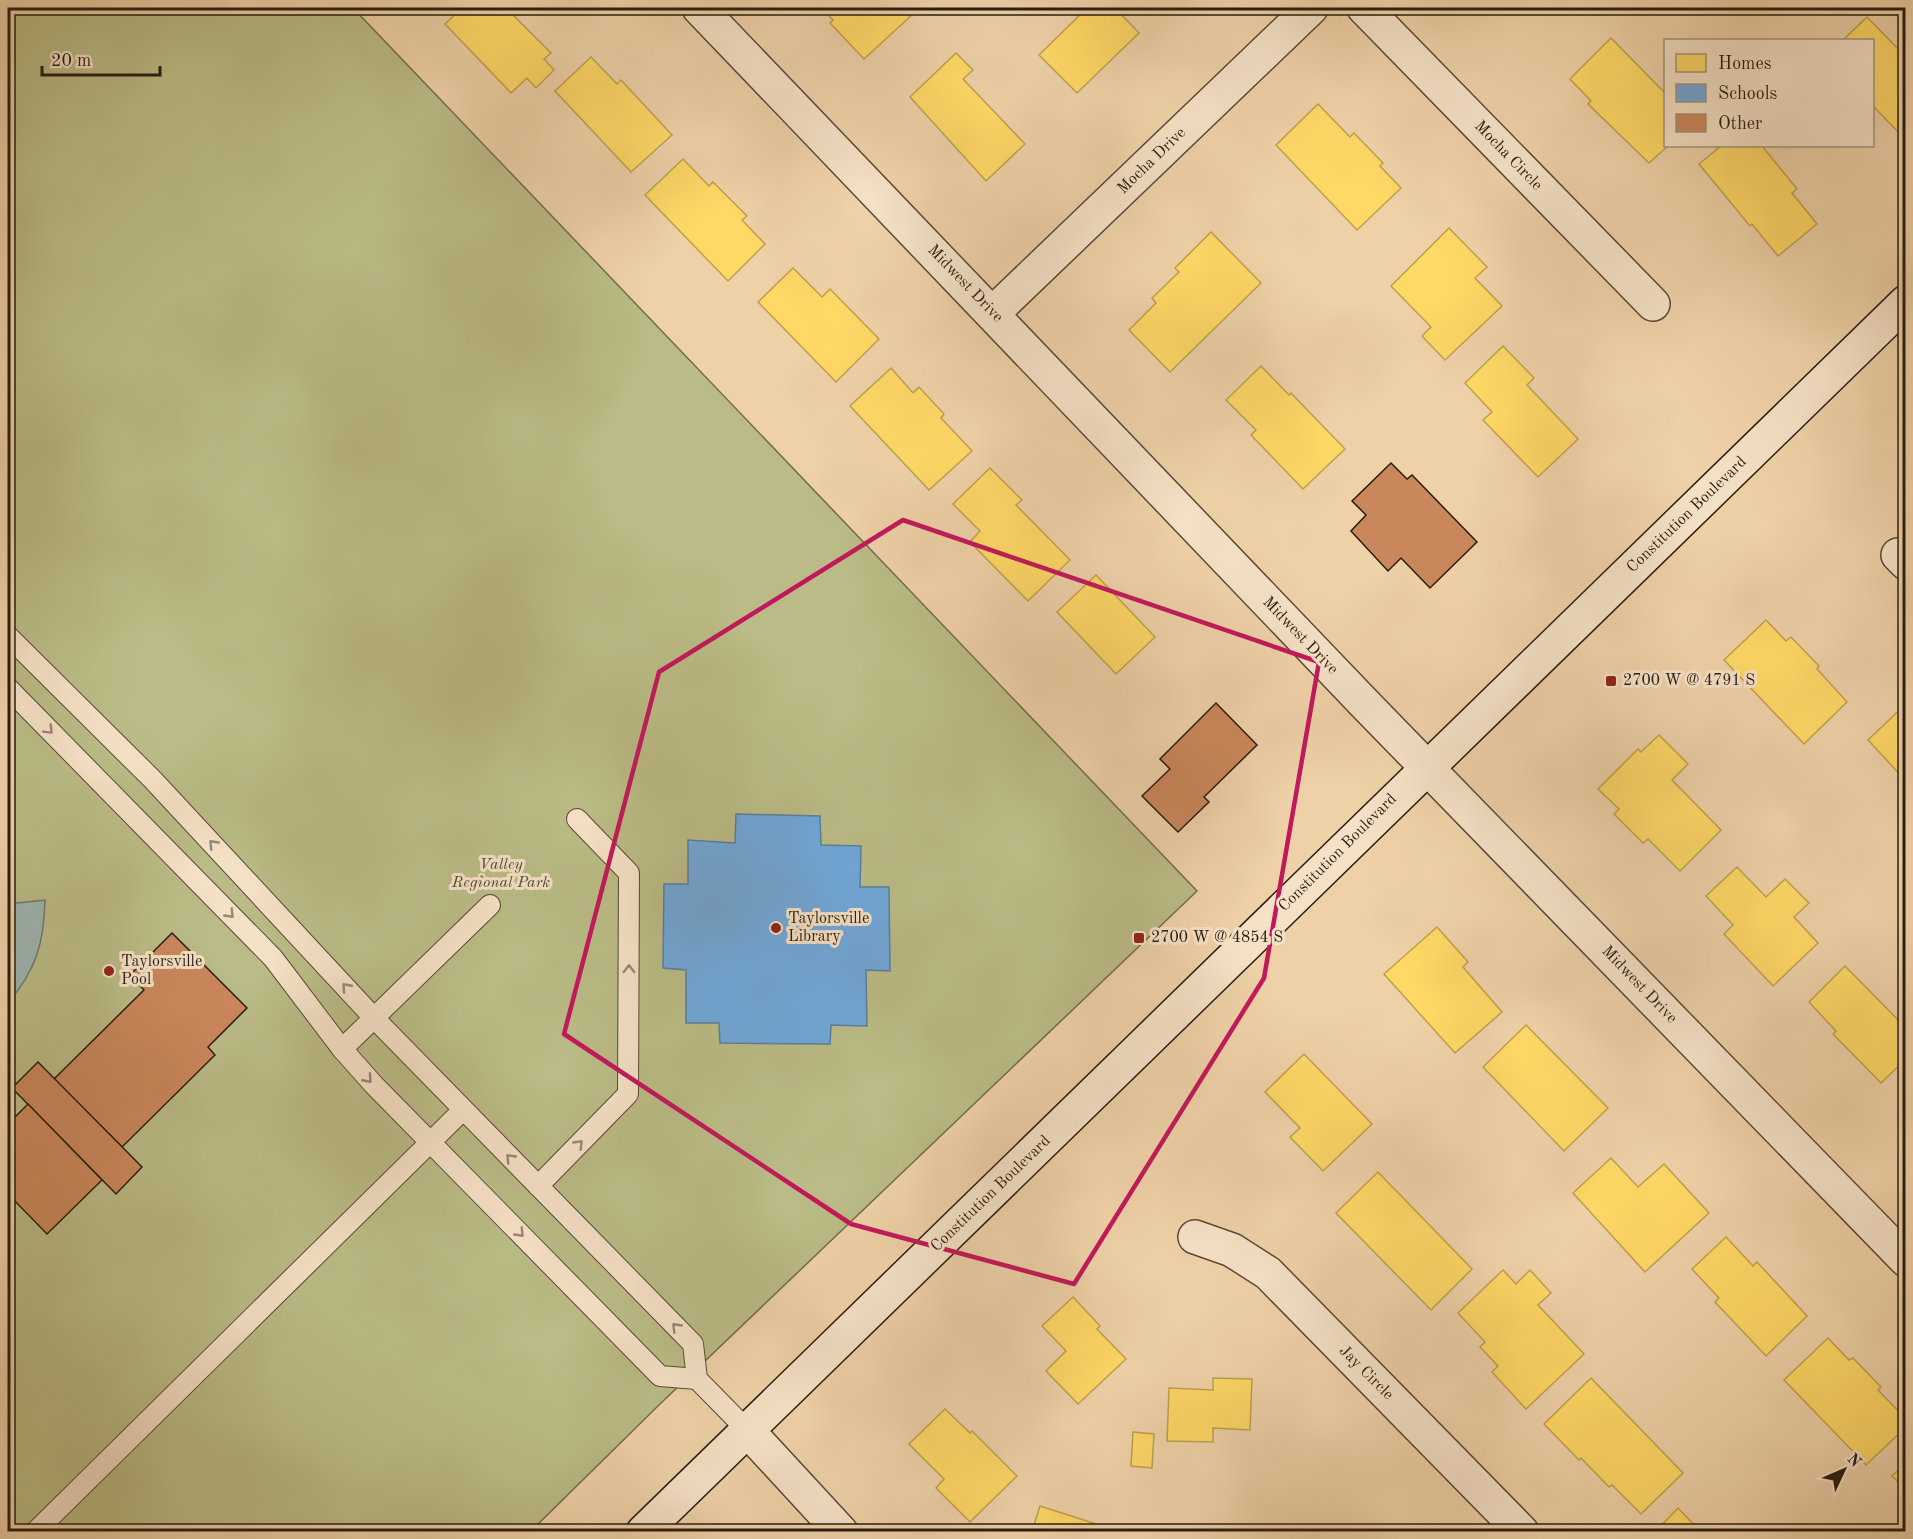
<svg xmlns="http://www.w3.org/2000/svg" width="1913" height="1539" viewBox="0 0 1913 1539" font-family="'Old Standard TT',serif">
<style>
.green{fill:#babb86;stroke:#726c4b;stroke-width:1.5}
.water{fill:#9db5b2;stroke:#6f7871;stroke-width:1.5}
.homes{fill:#ffd966;stroke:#bfa04c;stroke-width:1.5}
.schools{fill:#6fa8dc;stroke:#5a7e9f;stroke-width:1.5}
.building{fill:#ca875b;stroke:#291c10;stroke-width:1.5}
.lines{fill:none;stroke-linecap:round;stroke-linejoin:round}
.service-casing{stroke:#5a4936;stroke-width:22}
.minor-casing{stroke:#5a4936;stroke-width:36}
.secondary-casing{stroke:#291c10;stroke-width:36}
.service{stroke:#f5e1c6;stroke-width:20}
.minor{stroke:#f5e1c6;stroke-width:33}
.secondary{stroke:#f5e1c6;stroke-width:33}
.oneway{stroke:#998874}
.marked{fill:none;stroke:#c2185b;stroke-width:4.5;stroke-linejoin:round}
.poi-dot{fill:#8f2418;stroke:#f5e1c6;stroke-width:2}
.labels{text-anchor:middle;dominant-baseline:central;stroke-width:6;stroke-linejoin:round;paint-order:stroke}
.street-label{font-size:16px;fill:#291c10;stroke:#f5e1c6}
.poi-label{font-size:16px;fill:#291c10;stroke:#f5e1c6;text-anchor:start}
.park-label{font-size:16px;font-style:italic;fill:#544c33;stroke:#f5e1c6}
</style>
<rect width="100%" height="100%" fill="#efd1a8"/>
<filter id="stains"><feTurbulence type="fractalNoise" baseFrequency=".00333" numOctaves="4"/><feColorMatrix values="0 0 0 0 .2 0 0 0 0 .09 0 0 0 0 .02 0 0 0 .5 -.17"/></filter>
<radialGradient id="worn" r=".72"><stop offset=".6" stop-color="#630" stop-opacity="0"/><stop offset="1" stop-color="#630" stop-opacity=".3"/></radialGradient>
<polygon class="green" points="8,8 353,8 1197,891 660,1404 531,1531 8,1531"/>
<path class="water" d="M45 900C44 943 36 970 8 1003V904Z"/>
<g class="homes">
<polygon points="462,8 523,8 514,16 551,53 544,59 554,70 536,88 527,78 511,93 445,24"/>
<polygon points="821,8 909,8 914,13 864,59 830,23 833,20"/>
<polygon points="1087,8 1115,8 1139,33 1077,93 1039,55"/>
<polygon points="1867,17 1906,57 1906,134 1903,137 1872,105 1872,40 1843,40"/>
<polygon points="1611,38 1666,94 1666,146 1668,146 1649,163 1588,104 1591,101 1570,79"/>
<polygon points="956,53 973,70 963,79 1025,144 986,181 910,97"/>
<polygon points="591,57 617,84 621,80 672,135 631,172 555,91"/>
<polygon points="1318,104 1350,137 1354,133 1383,163 1380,166 1401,188 1357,230 1276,145"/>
<polygon points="1721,146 1762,146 1797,189 1792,193 1817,224 1778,256 1752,224 1750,226 1699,164"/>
<polygon points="683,159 709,186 713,182 747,216 742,220 765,244 728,281 645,195"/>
<polygon points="1449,228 1487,267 1475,278 1502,306 1445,360 1422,336 1431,327 1391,286"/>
<polygon points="1211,232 1261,283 1170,372 1129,330 1156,303 1152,298 1179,272 1175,268"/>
<polygon points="793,268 822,297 830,289 879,339 836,382 758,302"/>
<polygon points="1503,346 1534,378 1527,385 1578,439 1538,477 1483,420 1492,412 1465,383"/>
<polygon points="1261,366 1289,395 1291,393 1345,449 1303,489 1251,435 1256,430 1226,400"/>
<polygon points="891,368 913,393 919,387 944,414 941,418 972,451 929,490 850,406"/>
<polygon points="990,468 1022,500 1016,505 1070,560 1028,601 970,542 980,531 953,504"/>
<polygon points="1096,575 1155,637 1116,674 1057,612"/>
<polygon points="1766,620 1786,641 1791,637 1819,666 1817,669 1847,702 1804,744 1724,660"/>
<polygon points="1906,704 1906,781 1868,740"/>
<polygon points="1659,735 1688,764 1672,780 1721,830 1680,871 1648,839 1643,843 1614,814 1619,809 1598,789 1638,749 1641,752"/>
<polygon points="1737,867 1766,897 1785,879 1809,903 1794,917 1818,943 1773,986 1724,934 1733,925 1706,896"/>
<polygon points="1437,927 1468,962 1463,967 1502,1012 1455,1053 1384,974"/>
<polygon points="1845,966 1906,1028 1906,1059 1881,1083 1833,1034 1836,1031 1809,1002"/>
<polygon points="1526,1025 1608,1108 1564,1151 1483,1067"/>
<polygon points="1304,1054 1372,1124 1323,1171 1290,1137 1300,1128 1265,1092"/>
<polygon points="1611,1158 1638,1187 1664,1164 1709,1213 1645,1272 1573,1193"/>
<polygon points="1378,1172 1472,1269 1431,1310 1336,1213"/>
<polygon points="1726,1237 1753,1266 1757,1262 1807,1316 1766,1356 1715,1302 1719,1298 1692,1269"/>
<polygon points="1503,1270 1516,1284 1530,1270 1551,1293 1538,1305 1584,1354 1526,1409 1492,1372 1498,1366 1480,1347 1485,1342 1458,1313"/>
<polygon points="1073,1297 1100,1326 1097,1329 1126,1359 1078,1404 1046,1371 1066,1351 1042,1326"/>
<polygon points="1828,1338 1849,1360 1853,1358 1881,1387 1878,1390 1906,1419 1906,1427 1866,1465 1784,1380"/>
<polygon points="1213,1378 1252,1379 1250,1430 1213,1428 1213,1442 1167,1441 1169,1388 1213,1390"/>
<polygon points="1591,1378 1683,1473 1641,1514 1612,1485 1609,1487 1581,1458 1579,1460 1544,1424"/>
<polygon points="945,1409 970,1433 972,1431 1017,1476 970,1522 936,1488 944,1479 909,1444"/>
<polygon points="1133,1432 1154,1434 1152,1468 1131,1466"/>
<polygon points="1906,1463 1906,1490 1892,1476"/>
<polygon points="1040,1506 1121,1532 1032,1532"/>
<polygon points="1678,1508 1701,1532 1655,1532"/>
<polygon points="1290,1526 1291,1532 1225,1532"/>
</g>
<polygon class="schools" points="736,814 820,816 821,845 861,846 860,887 889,887 890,971 866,970 867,1026 831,1025 830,1044 720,1043 719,1023 686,1023 686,970 663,968 664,884 688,884 688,840 735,843"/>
<g class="building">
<polygon points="1391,463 1407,479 1412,475 1477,542 1430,588 1401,558 1388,571 1351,531 1366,515 1352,501"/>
<polygon points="1216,703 1257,745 1204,797 1209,802 1178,832 1142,796 1170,769 1160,759"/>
<polygon points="172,933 247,1008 208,1047 215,1055 122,1147 54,1079 144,990 130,975"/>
<polygon points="38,1062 142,1167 116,1194 12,1088"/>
<polygon points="28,1104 102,1180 47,1234 8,1194 8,1124"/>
</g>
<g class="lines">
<g class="service-casing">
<g id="service">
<polyline points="8,636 153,780 374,1018 693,1344 697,1379 747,1430"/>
<polyline points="8,688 273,958 342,1049 374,1085 660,1376 697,1379"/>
<polyline points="342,1049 490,905"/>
<polyline points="538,1186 628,1094 629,873 577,819"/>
<polyline points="35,1532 463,1110"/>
</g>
</g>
<g class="minor-casing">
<g id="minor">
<polyline points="699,8 1365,704 1906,1260"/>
<polyline points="1364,8 1653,304"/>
<polyline points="993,313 1311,8"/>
<polyline points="1898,555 1906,563"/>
<polyline points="1195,1237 1232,1250 1268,1273 1522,1532"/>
<polyline points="747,1430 841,1532"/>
</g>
</g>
<g class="secondary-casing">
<polyline id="secondary" points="643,1532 1906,302"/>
</g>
<use href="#service" class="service"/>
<use href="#minor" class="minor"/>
<use href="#secondary" class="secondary"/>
</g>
<defs><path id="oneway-chevron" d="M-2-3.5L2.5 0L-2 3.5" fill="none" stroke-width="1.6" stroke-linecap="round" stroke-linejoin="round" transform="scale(1.5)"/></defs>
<g class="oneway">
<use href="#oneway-chevron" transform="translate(49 730) rotate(45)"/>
<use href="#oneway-chevron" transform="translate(213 844) rotate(-134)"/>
<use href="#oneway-chevron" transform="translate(230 914) rotate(46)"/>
<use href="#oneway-chevron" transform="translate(629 969) rotate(-90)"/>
<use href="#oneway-chevron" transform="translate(346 987) rotate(-132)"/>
<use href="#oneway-chevron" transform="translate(368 1079) rotate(48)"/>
<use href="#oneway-chevron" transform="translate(579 1144) rotate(-46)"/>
<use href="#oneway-chevron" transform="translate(510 1158) rotate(-134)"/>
<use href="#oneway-chevron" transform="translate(520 1233) rotate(46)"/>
<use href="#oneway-chevron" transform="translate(676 1327) rotate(-134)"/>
</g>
<path class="marked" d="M903 520 1319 662 1264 978 1074 1284 851 1224 564 1034 659 672Z"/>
<g class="poi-dot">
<rect x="1605" y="675" width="12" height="12" rx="3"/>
<circle cx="776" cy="928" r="6"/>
<rect x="1133" y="932" width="12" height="12" rx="3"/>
<circle cx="109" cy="971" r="6"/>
</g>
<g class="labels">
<g class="street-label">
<text transform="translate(1508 156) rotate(46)">Mocha Circle</text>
<text transform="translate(1152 161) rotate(-44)">Mocha Drive</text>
<text transform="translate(965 284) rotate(46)">Midwest Drive</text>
<text transform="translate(1687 515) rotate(-44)">Constitution Boulevard</text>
<text transform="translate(1300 636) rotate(46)">Midwest Drive</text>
<text transform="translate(1338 853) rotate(-45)">Constitution Boulevard</text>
<text transform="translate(1639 985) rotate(46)">Midwest Drive</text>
<text transform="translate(991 1194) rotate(-44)">Constitution Boulevard</text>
<text transform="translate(1366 1373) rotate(45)">Jay Circle</text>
</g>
<g class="poi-label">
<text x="1623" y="681">2700 W @ 4791 S</text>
<text x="788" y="919">Taylorsville<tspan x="788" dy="18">Library</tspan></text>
<text x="1151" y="938">2700 W @ 4854 S</text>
<text x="121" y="962">Taylorsville<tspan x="121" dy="18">Pool</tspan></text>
</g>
<g class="park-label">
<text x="501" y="865">Valley<tspan x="501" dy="18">Regional Park</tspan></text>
</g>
</g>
<rect width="1913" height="1539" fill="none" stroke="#efd1a8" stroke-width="30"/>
<rect x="9" y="9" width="1895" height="1521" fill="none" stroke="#291c10" stroke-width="3"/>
<rect x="15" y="15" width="1883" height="1509" fill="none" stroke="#291c10" stroke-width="1.5"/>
<rect x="1664" y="39" width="210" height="108" fill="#f5e1c6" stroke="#a3927d" stroke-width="1.5"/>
<rect x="1676" y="54" width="30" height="18" fill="#ffd966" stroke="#a3927d" stroke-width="1.5"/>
<text x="1718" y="69" font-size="18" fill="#291c10">Homes</text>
<rect x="1676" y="84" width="30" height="18" fill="#6fa8dc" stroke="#a3927d" stroke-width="1.5"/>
<text x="1718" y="99" font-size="18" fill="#291c10">Schools</text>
<rect x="1676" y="114" width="30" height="18" fill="#ca875b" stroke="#a3927d" stroke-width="1.5"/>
<text x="1718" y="129" font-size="18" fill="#291c10">Other</text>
<g transform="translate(1844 1470) rotate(46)" stroke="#f5e1c6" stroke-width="4.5" paint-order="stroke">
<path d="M0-4.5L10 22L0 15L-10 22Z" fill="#291c10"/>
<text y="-9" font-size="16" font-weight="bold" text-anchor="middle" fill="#291c10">N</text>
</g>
<path d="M42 66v9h118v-9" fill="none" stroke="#291c10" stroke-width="3"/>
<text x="51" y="66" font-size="18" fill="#291c10" stroke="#f5e1c6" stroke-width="4.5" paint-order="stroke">20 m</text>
<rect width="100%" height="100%" filter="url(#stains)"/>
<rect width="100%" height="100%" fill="url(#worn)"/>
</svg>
